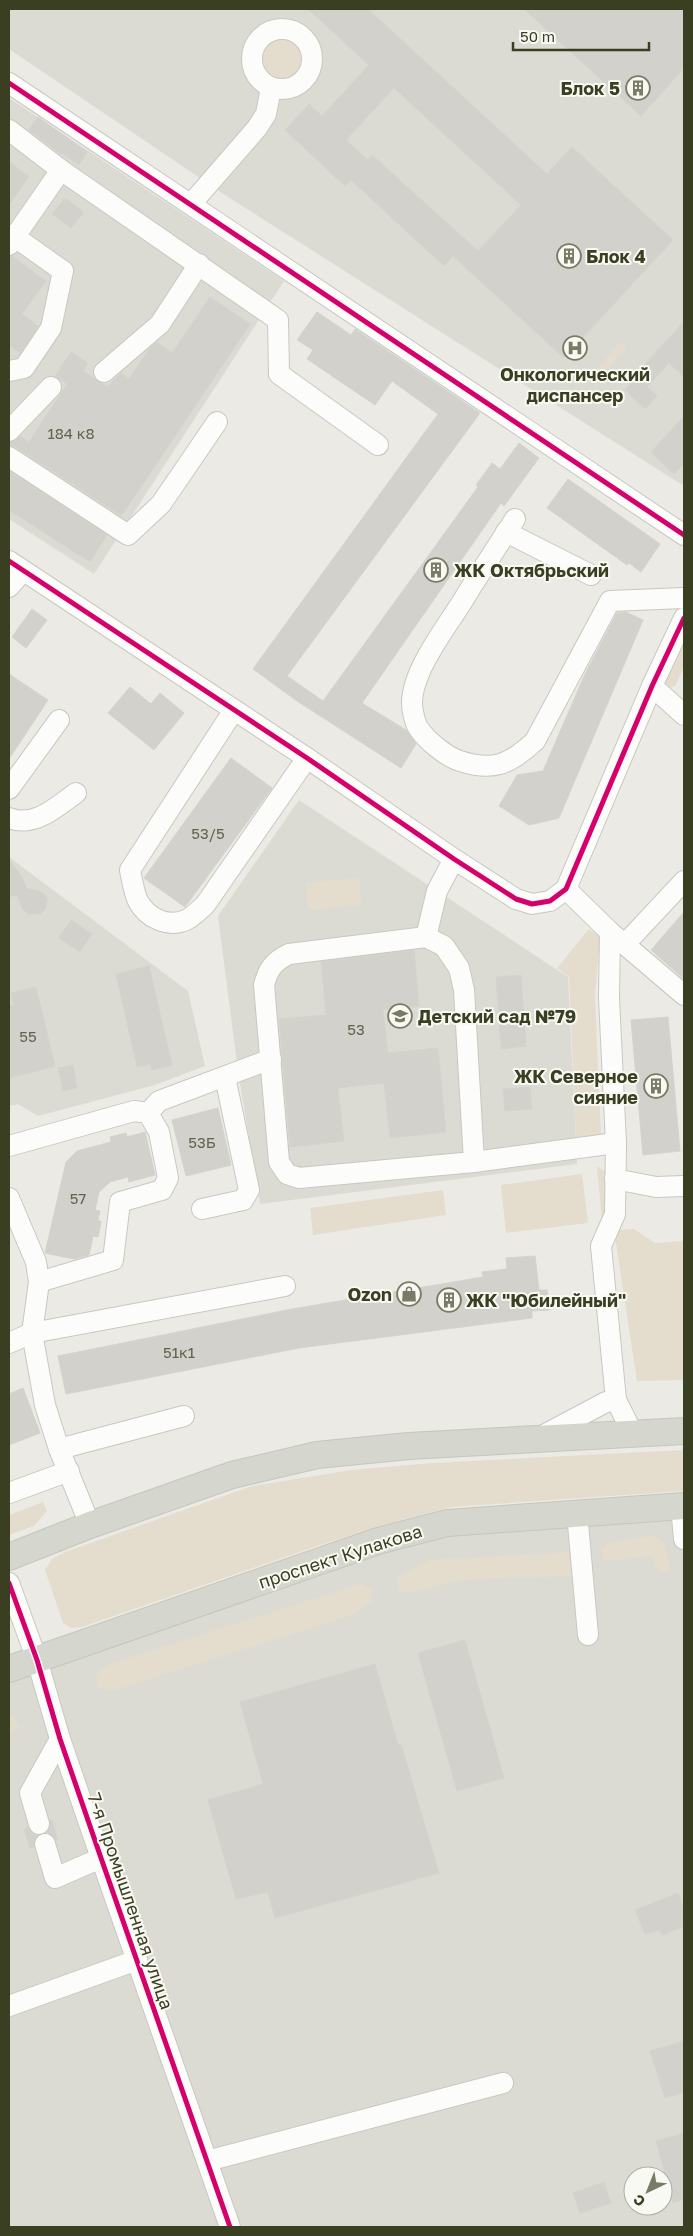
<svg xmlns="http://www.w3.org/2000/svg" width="693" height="2236" viewBox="0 0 693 2236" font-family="'Golos Text',sans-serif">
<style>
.built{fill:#dcdbd3;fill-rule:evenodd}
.green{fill:#e4ddce}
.building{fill:#d2d1cc;stroke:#d4d3ce;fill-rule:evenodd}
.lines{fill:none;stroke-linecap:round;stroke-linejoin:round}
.minor-casing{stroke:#c8c8c2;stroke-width:22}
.major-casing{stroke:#c5c6bd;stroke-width:28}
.minor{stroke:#fcfcfb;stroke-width:20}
.major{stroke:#d5d6ce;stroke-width:26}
.cycleway-casing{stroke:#f9f9f3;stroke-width:8}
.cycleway{stroke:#d6006c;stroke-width:5}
.labels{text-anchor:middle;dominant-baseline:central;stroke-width:4;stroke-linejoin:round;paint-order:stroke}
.number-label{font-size:15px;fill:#62644d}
.poi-label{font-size:18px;font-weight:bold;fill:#3b3f22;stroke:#f9f9f3;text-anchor:start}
.street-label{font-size:18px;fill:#3b3f22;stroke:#f9f9f3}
</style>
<rect width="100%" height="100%" fill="#ebeae5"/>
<g class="built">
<polygon points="9,9 684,9 684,486 231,199 9,49"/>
<polygon points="9,98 284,281 94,574 9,519"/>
<polygon points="299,800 568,977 577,1164 260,1204 238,1071 218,916"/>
<polygon points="9,857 188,991 205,1066 155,1085 38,1116 18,1104 9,1106"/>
<path d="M684 1516V2227H9V1679L447 1531ZM633 2176H663V2206H633Z"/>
</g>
<g class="green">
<circle cx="281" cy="59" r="21"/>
<polygon points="619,343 625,345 625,349 599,380 593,378 593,374"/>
<polygon points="684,634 684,667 675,686 665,689 662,686"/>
<polygon points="359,878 361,905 308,910 306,883"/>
<polygon points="589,929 600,937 595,996 601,1135 576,1137 569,977 557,968"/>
<polygon points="597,1166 606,1172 608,1208 602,1221"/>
<polygon points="582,1174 588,1223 506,1233 501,1185"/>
<polygon points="443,1190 446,1215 313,1235 310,1208"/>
<polygon points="634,1229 655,1243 684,1241 684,1380 637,1381 614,1230"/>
<polygon points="684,1450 684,1491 451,1507 379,1526 314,1547 82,1627 71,1628 63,1623 45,1570 52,1559 65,1552 252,1486 351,1470 433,1463"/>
<polygon points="43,1502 47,1511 34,1526 9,1535 9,1515"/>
<polygon points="654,1536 663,1542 670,1567 668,1573 660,1572 654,1565 652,1555 607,1561 602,1558 602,1548 610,1542"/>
<polygon points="576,1552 579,1569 570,1576 462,1580 410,1593 398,1590 398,1576 430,1560"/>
<polygon points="360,1584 371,1589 372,1602 355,1614 112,1691 98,1688 96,1675 107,1665"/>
<polygon points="9,1712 20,1726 9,1734"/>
</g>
<g class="building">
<path d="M308 9H368L547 174 572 147 673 240 564 358 453 256 444 266 351 180 345 186 285 130 309 104 322 116 369 65ZM394 88 521 205 478 251 372 155 368 160 346 140Z"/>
<polygon points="524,9 684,9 684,68 641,116"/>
<polygon points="38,117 87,152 79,165 63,154 62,155 29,130"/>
<polygon points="9,162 29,176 9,205"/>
<polygon points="65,198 84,212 71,228 52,214"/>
<polygon points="12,256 46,281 22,314 38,326 20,353 9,345 9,257"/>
<polygon points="210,297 250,324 122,515 120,515 16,447 9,445 9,443 13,442 20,436 29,442 67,384 55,376 71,352 88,363 83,371 107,387 121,373 129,379 149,349 157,342 172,353"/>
<polygon points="317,312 351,335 355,329 480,413 287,676 323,701 478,487 476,485 492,463 500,469 519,443 539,458 504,506 501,503 362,703 406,730 416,744 401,768 297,701 253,669 438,414 392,381 375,405 307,359 313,350 297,340"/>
<polygon points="684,322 684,377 669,363 647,387 657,396 645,409 625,390 637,377 635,375"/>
<polygon points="684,416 684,463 674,474 651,452"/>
<polygon points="9,471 107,535 90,562 9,510"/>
<polygon points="568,479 660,544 641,572 629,563 627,565 547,508"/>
<polygon points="32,609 47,620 26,648 12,637"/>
<polygon points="626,612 643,620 559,818 529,825 499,806 517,775 543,771 585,674 617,613"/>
<polygon points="9,674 48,700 9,759"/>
<polygon points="130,687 151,704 160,693 184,713 154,750 108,713"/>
<polygon points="231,758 272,788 185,907 144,878"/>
<polygon points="9,860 22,877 27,889 37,890 45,895 47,899 46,908 40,914 28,914 22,908 18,896 9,896"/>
<polygon points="684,912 684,979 651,950"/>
<polygon points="71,920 92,934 80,952 59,938"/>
<polygon points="414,950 419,1006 383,1009 388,1053 438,1048 446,1132 390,1138 384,1083 338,1088 344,1141 290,1147 279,1019 326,1015 321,962"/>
<polygon points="149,966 172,1065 152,1070 150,1064 137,1067 116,974"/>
<polygon points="521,975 526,1046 501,1049 496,977"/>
<polygon points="36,987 55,1066 9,1078 9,1006 14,1005 11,993"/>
<polygon points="668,1017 680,1151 643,1155 631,1020"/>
<polygon points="73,1065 77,1088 63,1091 58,1068"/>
<polygon points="530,1087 532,1109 505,1111 503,1089"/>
<polygon points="218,1108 231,1165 186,1176 172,1120"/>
<polygon points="145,1132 155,1175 129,1182 128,1177 110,1182 99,1192 95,1210 100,1211 98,1220 101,1222 98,1237 93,1236 89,1255 74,1259 45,1253 66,1162 77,1151 111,1142 110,1137 126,1133 127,1137"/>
<polygon points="535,1256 539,1290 547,1290 550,1310 532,1311 532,1318 299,1348 66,1394 58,1356 292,1309 483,1277 482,1272 507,1269 506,1258"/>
<polygon points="23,1388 40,1433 9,1445 9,1394"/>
<polygon points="465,1640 504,1778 457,1791 418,1653"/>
<polygon points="375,1664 398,1745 401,1744 439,1873 275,1918 268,1892 236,1899 208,1800 263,1784 240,1702"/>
<polygon points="50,1820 52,1820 58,1840 47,1832 50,1827"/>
<polygon points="28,1827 31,1833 37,1836 34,1841 34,1847 30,1848 24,1829"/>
<polygon points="678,1893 684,1910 684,1926 663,1935 660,1930 645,1934 635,1910"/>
<polygon points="684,2041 684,2092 665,2098 650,2051"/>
<polygon points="684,2133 684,2199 673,2203 656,2141"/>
<polygon points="604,2182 611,2203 580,2213 573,2193"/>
</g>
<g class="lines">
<g class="minor-casing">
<g id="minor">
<circle cx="282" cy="59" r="30"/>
<polyline points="9,83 684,535"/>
<polyline points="9,130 61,170 278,320 279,374 378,445"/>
<polyline points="191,204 257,128 266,114 271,88"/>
<polyline points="9,245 61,170"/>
<polyline points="9,371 24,368 51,328 63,271 15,237"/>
<polyline points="104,372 160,324 199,264"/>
<polyline points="9,431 51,387"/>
<polyline points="9,457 128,535 161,504 217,422"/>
<path d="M515 519C497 547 479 574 462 602 445 629 412 671 412 703 412 710 415 724 419 729 427 741 447 757 460 761 494 772 510 764 535 741L610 601 684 598"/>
<polyline points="506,532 591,575"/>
<polyline points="9,561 307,758 454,859 516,899 532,904 550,901 566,889 652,686 684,618"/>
<polyline points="9,587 23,571"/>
<polyline points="652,686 684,715"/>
<path d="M234 710 130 870C132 880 134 893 138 901 147 918 168 928 186 920 193 917 199 910 205 905L307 758"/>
<polyline points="9,789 59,720"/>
<path d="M9 818C35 828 56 807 76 793"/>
<polyline points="566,889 610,932 609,998 616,1143 615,1214 601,1246 616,1400 633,1434"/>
<polyline points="610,932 684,995"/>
<polyline points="426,937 437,891 454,859"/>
<polyline points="625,944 684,881"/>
<polyline points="148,1113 159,1101 271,1059"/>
<polyline points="9,1146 134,1111 148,1113 159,1132 168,1178 162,1190 120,1202 113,1260 39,1282"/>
<path d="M474 1162 464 990 459 968 444 946 426 937 289 954C274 961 268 969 264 985L279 1162 287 1174 299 1178 474 1162 616 1143"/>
<polyline points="615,1179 656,1187 684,1186"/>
<polyline points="9,1198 36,1262 39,1282 32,1333 45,1405 59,1449 90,1525"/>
<polyline points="202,1209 243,1200 249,1190 225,1077"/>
<polyline points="9,1343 32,1333 285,1286"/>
<polyline points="540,1437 606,1402 616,1400"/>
<polyline points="59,1449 184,1416"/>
<polyline points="9,1493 69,1471"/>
<polyline points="681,1506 684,1539"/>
<polyline points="577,1513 588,1635"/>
<polyline points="9,1583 37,1660 60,1739 101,1858 230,2227"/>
<polyline points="39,1824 30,1793 60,1739"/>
<polyline points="45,1844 55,1878 101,1858"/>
<polyline points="9,2006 137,1960"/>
<polyline points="207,2161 503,2083"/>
</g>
</g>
<g class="major-casing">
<g id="major">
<polyline points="9,1557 90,1525 232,1475 317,1455 409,1446 684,1431"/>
<polyline points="9,1669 378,1541 447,1523 684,1506"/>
</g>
</g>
<use href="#minor" class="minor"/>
<use href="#major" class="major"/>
<g class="cycleway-casing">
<g id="cycleway">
<polyline points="9,83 684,535"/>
<polyline points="9,561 307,758 454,859 516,899 532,904 550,901 566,889 652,686 684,618"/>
<polyline points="9,1583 37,1660 60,1739 101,1858 230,2227"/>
</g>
</g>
<use href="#cycleway" class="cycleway"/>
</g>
<defs>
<g id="building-ring" transform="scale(1.25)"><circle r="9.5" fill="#f9f9f3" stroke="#797b66" stroke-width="1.5"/><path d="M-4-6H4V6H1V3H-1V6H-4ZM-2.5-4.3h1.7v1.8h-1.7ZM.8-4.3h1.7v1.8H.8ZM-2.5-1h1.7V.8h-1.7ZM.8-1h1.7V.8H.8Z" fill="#797b66"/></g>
<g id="hospital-ring" transform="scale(1.25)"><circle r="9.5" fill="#f9f9f3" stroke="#797b66" stroke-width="1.5"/><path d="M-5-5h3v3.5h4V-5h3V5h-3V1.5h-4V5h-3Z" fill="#797b66"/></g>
<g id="school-ring" transform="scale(1.25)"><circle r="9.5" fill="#f9f9f3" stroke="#797b66" stroke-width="1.5"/><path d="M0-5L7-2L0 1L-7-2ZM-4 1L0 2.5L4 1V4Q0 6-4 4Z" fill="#797b66"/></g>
<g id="shop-ring" transform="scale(1.25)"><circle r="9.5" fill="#f9f9f3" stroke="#797b66" stroke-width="1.5"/><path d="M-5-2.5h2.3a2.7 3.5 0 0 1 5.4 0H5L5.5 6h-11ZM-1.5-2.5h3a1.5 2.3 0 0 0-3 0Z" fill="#797b66"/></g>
</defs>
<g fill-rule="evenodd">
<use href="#building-ring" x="638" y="88"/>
<use href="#building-ring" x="569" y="256"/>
<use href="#hospital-ring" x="575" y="348"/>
<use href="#building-ring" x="436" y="570"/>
<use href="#school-ring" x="400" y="1016"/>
<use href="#building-ring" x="656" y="1086"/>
<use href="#shop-ring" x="409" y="1294"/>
<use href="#building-ring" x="449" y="1300"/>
</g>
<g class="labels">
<g class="number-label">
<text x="71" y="433">184 к8</text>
<text x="208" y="833">53/5</text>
<text x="356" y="1029">53</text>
<text x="28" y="1036">55</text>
<text x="202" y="1142">53Б</text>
<text x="78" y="1198">57</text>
<text x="179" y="1352">51к1</text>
</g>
<g class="poi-label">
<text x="620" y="88" text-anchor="end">Блок 5</text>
<text x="586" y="256">Блок 4</text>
<text x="575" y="374" text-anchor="middle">Онкологический<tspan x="575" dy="21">диспансер</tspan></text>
<text x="454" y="570">ЖК Октябрьский</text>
<text x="418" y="1016">Детский сад №79</text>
<text x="638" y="1076" text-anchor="end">ЖК Северное<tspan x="638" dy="21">сияние</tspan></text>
<text x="392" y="1294" text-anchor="end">Ozon</text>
<text x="466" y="1300">ЖК "Юбилейный"</text>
</g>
<g class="street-label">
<text transform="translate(340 1556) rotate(-18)">проспект Кулакова</text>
<text transform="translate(131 1901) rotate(71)">7-я Промышленная улица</text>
</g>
</g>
<rect width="693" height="2236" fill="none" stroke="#3b3f22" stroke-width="20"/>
<g transform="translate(648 2191) rotate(223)"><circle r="24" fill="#f9f9f3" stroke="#adaf9f"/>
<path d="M0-4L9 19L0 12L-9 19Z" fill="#797b66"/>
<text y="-8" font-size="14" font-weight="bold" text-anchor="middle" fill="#3b3f22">С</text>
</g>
<path d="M513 42v8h136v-8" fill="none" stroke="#3b3f22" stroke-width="2.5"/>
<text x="520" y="42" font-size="15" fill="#3b3f22" stroke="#f9f9f3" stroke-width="4" paint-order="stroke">50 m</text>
</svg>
